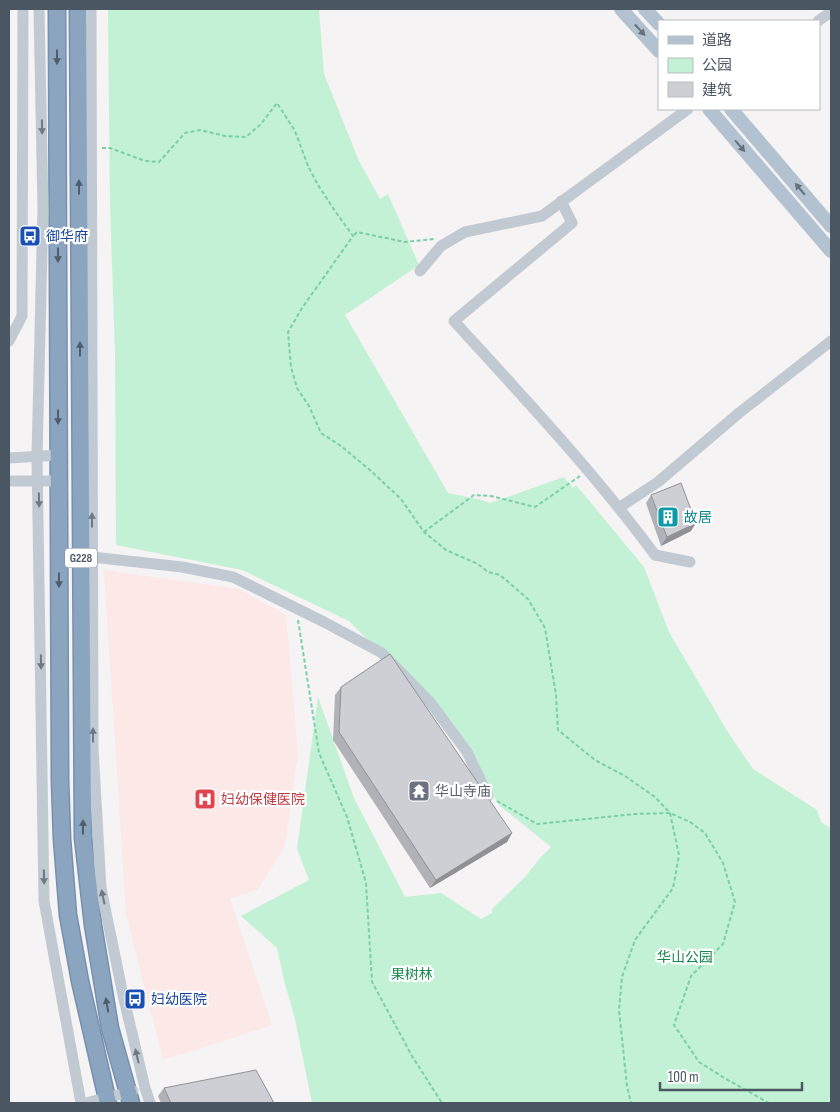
<svg xmlns="http://www.w3.org/2000/svg" width="840" height="1112" viewBox="0 0 840 1112" font-family="'Sofia Sans Condensed','Noto Sans SC',sans-serif">
<style>
.medical{fill:#fce8e6}
.green{fill:#c3f1d5}
.lines{fill:none;stroke-linecap:round;stroke-linejoin:round}
.highway-casing{stroke:#7690ad;stroke-width:19}
.path{stroke:#7ad0a6;stroke-width:2;stroke-dasharray:4 2.5;stroke-linecap:butt}
.minor{stroke:#c1cad2;stroke-width:11}
.major{stroke:#b3c2d1;stroke-width:14}
.highway{stroke:#8ba5c1;stroke-width:16}
.wall{fill:#b0b2b7}
.shaded-wall{fill:#909195}
.building{fill:#cdcfd5;stroke:#909195}
.oneway{fill:#64717d}
.oneway2{fill:#505e6b}
.oneway3{fill:#6e7983}
.labels{text-anchor:middle;dominant-baseline:central;stroke-width:4.5;stroke-linejoin:round;paint-order:stroke}
.shield{fill:#fff;stroke:#808990;stroke-width:1}
.shield-label{font-size:12px;font-weight:bold;fill:#4a5661}
.transit-label{font-size:14px;fill:#164399;stroke:#fff;text-anchor:start}
.culture-label{font-size:14px;fill:#0d838f;stroke:#fff;text-anchor:start}
.worship-label{font-size:14px;fill:#5b616d;stroke:#fff;text-anchor:start}
.health-label{font-size:14px;fill:#be3a42;stroke:#fff;text-anchor:start}
.park-label{font-size:14px;fill:#17864f;stroke:#fff}
</style>
<rect width="100%" height="100%" fill="#f5f3f3"/>
<polygon class="medical" points="104,570 239,589 286,615 298,753 285,846 258,889 230,899 272,1025 163,1060 126,914"/>
<polygon class="green" points="108,9 319,9 324,74 359,161 380,199 388,194 419,265 345,315 448,493 482,500 490,503 564,477 573,488 576,485 644,567 669,632 729,734 753,769 817,810 821,822 830,828 831,832 831,1103 312,1103 295,1019 284,980 277,948 241,916 309,880 297,849 318,697 354,798 405,897 441,893 481,919 492,913 492,909 526,876 540,858 551,847 499,805 446,718 349,621 242,570 116,545 115,354 110,204"/>
<g class="lines">
<g class="highway-casing">
<g id="highway">
<polyline points="57,9 60,781 62,839 68,915 80,981 108,1103"/>
<polyline points="78,9 83,838 93,925 110,1028 131,1103"/>
</g>
</g>
<g class="path">
<polyline points="102,148 110,148 145,161 159,162 185,133 200,130 225,136 246,137 261,124 277,103 295,131 308,166 318,185 335,211 353,236 302,308 288,332 291,367 297,388 309,406 321,433 341,446 371,471 401,499 424,532 446,550 478,564 488,572 500,575 528,599 545,628 556,695 558,730 595,760 625,776 655,797 670,813 679,855 673,888 635,940 622,977 619,1010 627,1086 631,1103"/>
<polyline points="354,235 357,232 405,242 434,239"/>
<polyline points="424,532 474,495 491,496 535,507 580,476"/>
<polyline points="298,620 319,753 347,817 366,883 372,982 412,1056 442,1103"/>
<polyline points="497,801 537,824 635,814 670,813 690,822 705,833 723,863 735,902 723,944 691,976 674,1025 699,1062 726,1079 769,1103"/>
</g>
<g class="minor">
<polyline points="39,9 43,209 37,456 44,901 81,1103"/>
<polyline points="91,9 93,748 101,888 123,995 145,1088 150,1103"/>
<polyline points="818,21 831,12"/>
<path d="M561 201 572 223 454 321C523 397 594 472 655 555L690 562"/>
<polyline points="420,271 441,246 465,232 542,216 688,109"/>
<polyline points="9,341 22,316 23,9"/>
<polyline points="9,458 59,455"/>
<polyline points="9,481 59,481"/>
<polyline points="620,507 658,482 739,413 831,341"/>
<polyline points="92,557 182,567 233,577 324,622 382,653 430,702 467,752 488,796"/>
<polyline points="86,1103 133,1091"/>
</g>
<g class="major">
<polyline points="621,9 659,51"/>
<polyline points="645,9 659,24"/>
<polyline points="709,109 831,251"/>
<polyline points="731,109 831,226"/>
</g>
<use href="#highway" class="highway"/>
</g>
<g class="wall">
<polygon points="651,495 691,531 661,546 646,503"/>
<polygon points="341,687 512,833 507,842 430,888 333,740 335,695"/>
<polygon points="164,1088 274,1103 161,1103 158,1096"/>
</g>
<g class="shaded-wall">
<polygon points="696,523 691,531 661,546 667,537"/>
<polygon points="512,833 507,842 430,888 436,880"/>
</g>
<g class="building">
<polygon points="681,483 696,523 667,537 651,495"/>
<polygon points="390,654 512,833 436,880 339,732 341,687"/>
<polygon points="256,1070 274,1103 171,1103 164,1088"/>
</g>
<defs><path id="oneway-solid" d="M-6-.8H1V-3.2L6.5 0L1 3.2V.8H-6Z" transform="scale(1.25)"/></defs>
<g class="oneway">
<use href="#oneway-solid" transform="translate(640 30) rotate(47)"/>
<use href="#oneway-solid" transform="translate(740 146) rotate(49)"/>
<use href="#oneway-solid" transform="translate(800 189) rotate(-130)"/>
</g>
<g class="oneway2">
<use href="#oneway-solid" transform="translate(57 57) rotate(90)"/>
<use href="#oneway-solid" transform="translate(79 187) rotate(-90)"/>
<use href="#oneway-solid" transform="translate(58 255) rotate(90)"/>
<use href="#oneway-solid" transform="translate(80 349) rotate(-90)"/>
<use href="#oneway-solid" transform="translate(58 417) rotate(90)"/>
<use href="#oneway-solid" transform="translate(59 580) rotate(90)"/>
<use href="#oneway-solid" transform="translate(83 827) rotate(-90)"/>
<use href="#oneway-solid" transform="translate(107 1005) rotate(-100)"/>
</g>
<g class="oneway3">
<use href="#oneway-solid" transform="translate(42 127) rotate(89)"/>
<use href="#oneway-solid" transform="translate(39 500) rotate(89)"/>
<use href="#oneway-solid" transform="translate(92 520) rotate(-90)"/>
<use href="#oneway-solid" transform="translate(41 662) rotate(89)"/>
<use href="#oneway-solid" transform="translate(93 735) rotate(-90)"/>
<use href="#oneway-solid" transform="translate(44 877) rotate(89)"/>
<use href="#oneway-solid" transform="translate(103 897) rotate(-102)"/>
<use href="#oneway-solid" transform="translate(137 1056) rotate(-103)"/>
</g>
<defs>
<g id="bus-square" transform="scale(1.125)"><rect x="-9" y="-9" width="18" height="18" rx="4" fill="#1a4fb4" stroke="#fff"/><path d="M-5-6H5V4H4V6H2V4H-2V6H-4V4H-5ZM-3.5-4V0h7V-4ZM-3.5 1.2v1.5H-2V1.2ZM2 1.2v1.5H3.5V1.2Z" fill="#fff"/></g>
<g id="building-square" transform="scale(1.125)"><rect x="-9" y="-9" width="18" height="18" rx="4" fill="#0f9aa8" stroke="#fff"/><path d="M-4-6H4V6H1V3H-1V6H-4ZM-2.5-4.3h1.7v1.8h-1.7ZM.8-4.3h1.7v1.8H.8ZM-2.5-1h1.7V.8h-1.7ZM.8-1h1.7V.8H.8Z" fill="#fff"/></g>
<g id="temple-square" transform="scale(1.125)"><rect x="-9" y="-9" width="18" height="18" rx="4" fill="#6b7280" stroke="#fff"/><path d="M0-6L5-2H3V0L6.5 2.5H4V6H1.5V3h-3V6H-4V2.5H-6.5L-3 0V-2H-5Z" fill="#fff"/></g>
<g id="hospital-square" transform="scale(1.125)"><rect x="-9" y="-9" width="18" height="18" rx="4" fill="#e0444e" stroke="#fff"/><path d="M-5-5h3v3.5h4V-5h3V5h-3V1.5h-4V5h-3Z" fill="#fff"/></g>
</defs>
<g fill-rule="evenodd">
<use href="#bus-square" x="30" y="236"/>
<use href="#building-square" x="668" y="517"/>
<use href="#temple-square" x="419" y="791"/>
<use href="#hospital-square" x="205" y="799"/>
<use href="#bus-square" x="135" y="999"/>
</g>
<g class="labels">
<rect class="shield" x="65" y="548.5" width="32" height="19" rx="4"/>
<g class="shield-label">
<text x="81" y="558">G228</text>
</g>
<g class="transit-label">
<text x="46" y="236">御华府</text>
<text x="151" y="999">妇幼医院</text>
</g>
<g class="culture-label">
<text x="684" y="517">故居</text>
</g>
<g class="worship-label">
<text x="435" y="791">华山寺庙</text>
</g>
<g class="health-label">
<text x="221" y="799">妇幼保健医院</text>
</g>
<g class="park-label">
<text x="685" y="957">华山公园</text>
<text x="412" y="974">果树林</text>
</g>
</g>
<rect width="840" height="1112" fill="none" stroke="#4a5661" stroke-width="20"/>
<rect x="658" y="20" width="162" height="90" fill="#ffffff" stroke="#b7bbc0"/>
<rect x="668" y="36" width="25" height="8" fill="#b3c2d1" stroke="#b7bbc0"/>
<text x="702" y="45" font-size="15" fill="#4a5661">道路</text>
<rect x="668" y="58" width="25" height="15" fill="#c3f1d5" stroke="#b7bbc0"/>
<text x="702" y="70" font-size="15" fill="#4a5661">公园</text>
<rect x="668" y="82" width="25" height="15" fill="#cdcfd5" stroke="#b7bbc0"/>
<text x="702" y="95" font-size="15" fill="#4a5661">建筑</text>
<path d="M660 1082v8h142v-8" fill="none" stroke="#4a5661" stroke-width="2.5"/>
<text x="668" y="1082" font-size="15" fill="#4a5661" stroke="#ffffff" stroke-width="4" paint-order="stroke">100 m</text>
</svg>
